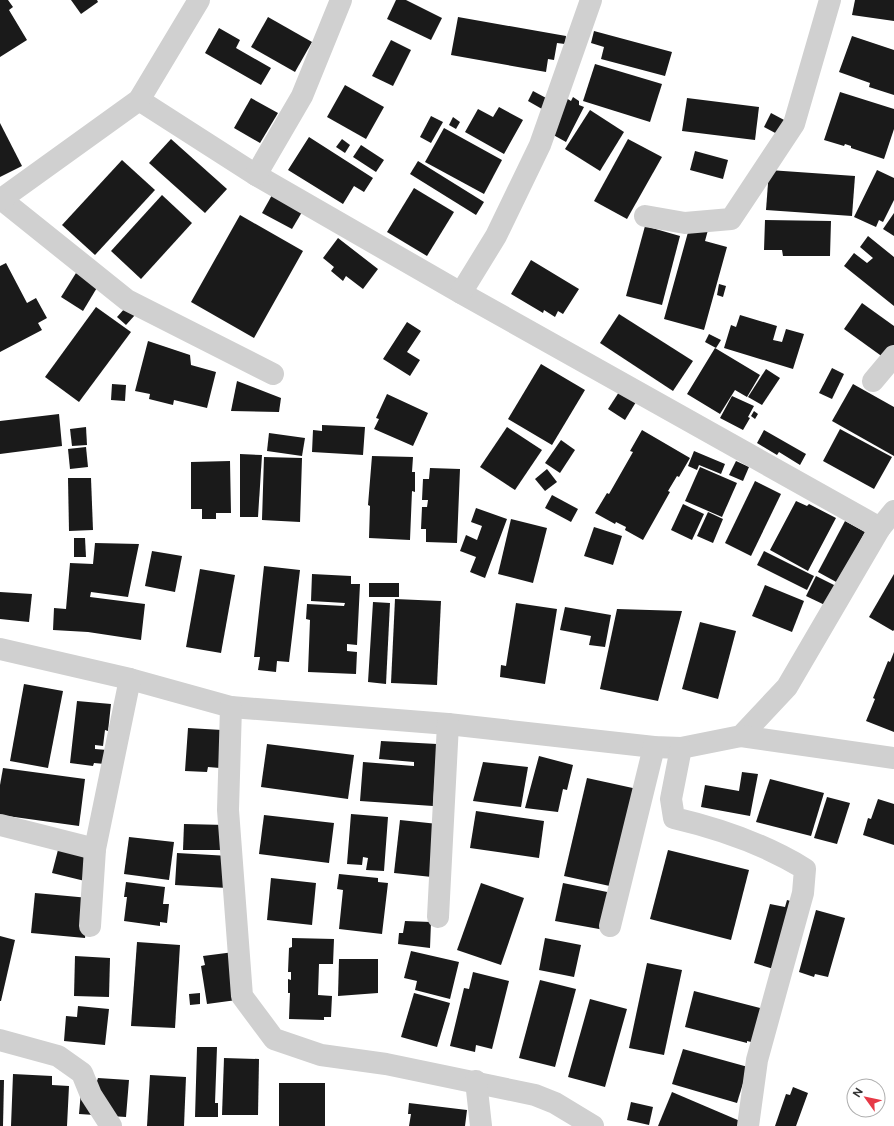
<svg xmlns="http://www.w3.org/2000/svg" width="894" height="1126" viewBox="0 0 894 1126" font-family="'Public Sans',sans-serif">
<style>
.building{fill:#1a1a1a}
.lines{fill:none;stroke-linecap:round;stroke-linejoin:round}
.street{stroke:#d0d0d0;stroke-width:22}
</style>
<rect width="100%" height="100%" fill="#fff"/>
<g class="building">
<polygon points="0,0 8,0 13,7 9,10 27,40 0,57"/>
<polygon points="71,0 97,0 98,2 81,14"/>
<polygon points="396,0 406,0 442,18 431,40 387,19"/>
<polygon points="855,0 894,0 894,21 852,15"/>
<polygon points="268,17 312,42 295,72 251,47"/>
<polygon points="458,17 566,36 565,44 557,43 554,60 548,59 546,72 451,55"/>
<polygon points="219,28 240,40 236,48 271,68 261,85 205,53"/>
<polygon points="594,31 672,52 665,76 601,59 604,47 591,43"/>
<polygon points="852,36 894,50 894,95 869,87 870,83 839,72"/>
<polygon points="391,40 411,50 393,86 372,76"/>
<polygon points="595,64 662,84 650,122 583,101"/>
<polygon points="345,85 384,107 366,139 327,117"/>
<polygon points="533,91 548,99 542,109 528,101"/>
<polygon points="840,92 894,109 894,129 884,159 851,148 851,146 845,144 844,146 824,140"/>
<polygon points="573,97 579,101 579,105 584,107 566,142 548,132 566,98 571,101"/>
<polygon points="251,98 278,113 260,143 234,128"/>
<polygon points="687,98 759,107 755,140 682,131"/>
<polygon points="499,107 523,120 504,154 465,132 478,109 493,117"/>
<polygon points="590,110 624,132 600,171 565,149"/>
<polygon points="771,113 786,121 779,135 764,127"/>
<polygon points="431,116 443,122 431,143 420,137"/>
<polygon points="453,117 460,122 456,129 449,125"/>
<polygon points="0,123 22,166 0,177"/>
<polygon points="444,128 502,160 484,194 425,162"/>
<polygon points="309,137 373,178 364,192 354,186 343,204 288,170"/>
<polygon points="171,139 227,189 205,213 149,163"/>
<polygon points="342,139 350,145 345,153 336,147"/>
<polygon points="628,139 662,157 627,219 594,201"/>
<polygon points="361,145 384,160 376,172 353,157"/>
<polygon points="695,151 728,160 723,179 690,170"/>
<polygon points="122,160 155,190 95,255 62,225"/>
<polygon points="418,161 484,202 476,215 410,174"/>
<polygon points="769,170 855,176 852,216 766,210"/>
<polygon points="877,170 894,178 894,200 883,222 879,220 876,227 854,217"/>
<polygon points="414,188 454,212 427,256 387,232"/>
<polygon points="162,195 192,223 141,279 111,251"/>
<polygon points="272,195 302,212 292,229 262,213"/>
<polygon points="894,213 894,236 883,229"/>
<polygon points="240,215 303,251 254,338 191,302"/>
<polygon points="765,220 831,221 830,256 783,256 782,250 764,250"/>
<polygon points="690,225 708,230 705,241 727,247 704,330 664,319"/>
<polygon points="645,226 680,236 662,305 626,296"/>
<polygon points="868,236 894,257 894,306 844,266 854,253 867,263 873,258 860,247"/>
<polygon points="338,238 378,269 363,289 346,276 343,281 331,271 334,267 323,258"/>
<polygon points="531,260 579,289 563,314 558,311 555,317 544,310 543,313 511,294"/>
<polygon points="6,263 27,303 36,298 47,318 38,323 42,330 0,352 0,266"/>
<polygon points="76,273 98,286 83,311 61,297"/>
<polygon points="719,284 726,286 723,297 717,295"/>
<polygon points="862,303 894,326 894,350 887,360 844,329"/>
<polygon points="96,307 131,332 79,402 45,377"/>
<polygon points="126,307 135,315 126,325 117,317"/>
<polygon points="619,314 693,361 673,391 600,343"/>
<polygon points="740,315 777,326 773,340 782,342 786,329 804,334 793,369 724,348 731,325 736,327"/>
<polygon points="407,322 421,331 407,352 420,360 410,376 383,359"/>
<polygon points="709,334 721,340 716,348 705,342"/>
<polygon points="148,341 190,355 191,365 216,372 207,408 174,400 173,405 149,399 150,394 135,391"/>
<polygon points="715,348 760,375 747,397 735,390 720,414 687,394"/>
<polygon points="541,364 585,390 552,445 508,419"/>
<polygon points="832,368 844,374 832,399 819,393"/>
<polygon points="766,369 780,378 762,405 748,397"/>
<polygon points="237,381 281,398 279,412 231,411"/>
<polygon points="112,384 126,385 125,401 111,400"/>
<polygon points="853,384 894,407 894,456 832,421"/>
<polygon points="619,392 636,402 625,420 608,409"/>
<polygon points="387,394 428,413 413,446 374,429 379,419 376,418"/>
<polygon points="732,396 754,406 748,417 750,418 743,430 720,418"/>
<polygon points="754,411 758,414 755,419 751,416"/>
<polygon points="59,414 62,446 0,454 0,421"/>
<polygon points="322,425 365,427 363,455 312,452 313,430 322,431"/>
<polygon points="86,427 87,445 72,446 70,429"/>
<polygon points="507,427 542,450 515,490 480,467"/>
<polygon points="840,429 892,457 874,489 823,461"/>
<polygon points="642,430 690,458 679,477 677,476 668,491 670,492 643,540 625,530 626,527 616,522 615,524 595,513 607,493 609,494 633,452 630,451"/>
<polygon points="764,430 806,454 800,465 779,452 777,455 757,443"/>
<polygon points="269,433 305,438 302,456 267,451"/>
<polygon points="561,440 575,450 560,473 545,463"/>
<polygon points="86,447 88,467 70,469 68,449"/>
<polygon points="694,451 725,464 721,474 699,465 697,470 688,466"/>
<polygon points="240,454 262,455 258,517 240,517"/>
<polygon points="372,456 413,457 412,472 415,472 415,492 412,491 410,540 369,538 370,506 368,505"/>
<polygon points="264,457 302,458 300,522 262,520"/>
<polygon points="230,461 231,513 216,513 216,519 202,519 202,509 191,509 191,462"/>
<polygon points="736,461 749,467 743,481 729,475"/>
<polygon points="700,467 737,483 722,517 685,501"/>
<polygon points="430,468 460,469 457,543 426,542 426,529 421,529 422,507 427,507 428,500 422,500 423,479 429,479"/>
<polygon points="547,469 557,482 545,491 535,479"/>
<polygon points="68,478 91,478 93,530 69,531"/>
<polygon points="755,481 781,494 751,556 725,543"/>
<polygon points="552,495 578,509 571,522 545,508"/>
<polygon points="796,501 807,506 809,504 836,518 808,571 770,550"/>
<polygon points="683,504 704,514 692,540 671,530"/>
<polygon points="476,508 507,519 485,578 470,572 476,557 460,551 466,535 477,540 482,526 471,522"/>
<polygon points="708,512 723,519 713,543 697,536"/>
<polygon points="511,519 547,528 533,583 498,574"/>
<polygon points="845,521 865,532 838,583 818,572"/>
<polygon points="594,527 622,536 613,565 584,556"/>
<polygon points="74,538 85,538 86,557 74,557"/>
<polygon points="95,543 139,544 128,597 91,592 90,597 145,604 141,640 88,632 53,630 54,608 66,609 70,563 93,564"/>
<polygon points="152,551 182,556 175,592 145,586"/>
<polygon points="764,551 814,576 807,590 757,565"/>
<polygon points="264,566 300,570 289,662 277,661 276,672 258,670 260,657 254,657"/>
<polygon points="200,569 235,575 221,653 186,647"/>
<polygon points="312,574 351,576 351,584 360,584 357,645 347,644 347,651 357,652 356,674 308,672 310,620 306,619 307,604 344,606 345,603 311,601"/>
<polygon points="894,574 894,630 893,631 869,617"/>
<polygon points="816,576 838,587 829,607 806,596"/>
<rect x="369" y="583" width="30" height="14"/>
<polygon points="765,585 804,601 792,632 752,616"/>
<polygon points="0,592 32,594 29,622 0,619"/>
<polygon points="395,599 441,601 437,685 391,683"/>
<polygon points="373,602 390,603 386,684 368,682"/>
<polygon points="516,603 557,609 545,684 500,677 501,665 506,666"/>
<polygon points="565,607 611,615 605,647 589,645 591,636 560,630"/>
<polygon points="617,609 682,611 658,701 600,689"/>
<polygon points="700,622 736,631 718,699 682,689"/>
<polygon points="894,652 894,732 866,721 875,699 873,698 888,661 890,662"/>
<polygon points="24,684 63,691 48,768 10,761"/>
<polygon points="77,701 111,704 108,731 105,730 103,746 95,745 95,749 107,750 105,764 94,763 93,766 70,763"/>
<polygon points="188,728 222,730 220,768 208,767 207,772 185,771"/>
<polygon points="381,741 437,744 433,806 360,801 363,762 414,766 414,762 379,759"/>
<polygon points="267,744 354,755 348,799 261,787"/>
<polygon points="539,756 573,765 567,790 563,789 558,812 525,808"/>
<polygon points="483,762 528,767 521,807 473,801"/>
<polygon points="3,768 85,779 79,826 0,815 0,785"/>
<polygon points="742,772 758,774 750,816 701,807 705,785 739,791"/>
<polygon points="587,778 651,792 628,890 564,876"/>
<polygon points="770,779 824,793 811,836 756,822"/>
<polygon points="827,797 850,803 837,844 814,838"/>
<polygon points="878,799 894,804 894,845 863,835 868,818 871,819"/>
<polygon points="476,811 544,821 539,858 470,848"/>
<polygon points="351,814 388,817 384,871 366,870 368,858 363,857 362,865 347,864"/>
<polygon points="264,815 334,823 329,863 259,854"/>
<polygon points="400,820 438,824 432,877 394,873"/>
<polygon points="184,824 226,825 225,850 183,850"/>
<polygon points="129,837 174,842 169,880 124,874"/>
<polygon points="59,846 95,855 89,882 52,873"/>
<polygon points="668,850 749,870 731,940 650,919"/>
<polygon points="177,853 229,856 227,888 175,885"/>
<polygon points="339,874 378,878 378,882 388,883 382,934 339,929 343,890 337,889"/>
<polygon points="271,878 316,883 312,925 267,920"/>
<polygon points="126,882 165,887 163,904 169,904 167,923 160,922 160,926 124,921 127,897 124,897"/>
<polygon points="481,883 524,898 501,965 457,950"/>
<polygon points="563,883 617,894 610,931 555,921"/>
<polygon points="35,893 89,898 85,938 31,933"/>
<polygon points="787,900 808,906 777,970 754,963 770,904 785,907"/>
<polygon points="816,910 845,918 828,977 815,974 814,977 799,972"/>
<polygon points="405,921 431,922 430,948 398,944 399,933 403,933"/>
<polygon points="0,936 15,940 1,1001 0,1001"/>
<polygon points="292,938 334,939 333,964 319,964 318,995 332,996 331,1017 324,1017 324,1020 289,1019 290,993 288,993 288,979 291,980 291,972 288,972 289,948 292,947"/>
<polygon points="545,938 581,945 574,977 539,970"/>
<polygon points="137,942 180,945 175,1028 131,1026"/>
<polygon points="411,951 459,962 450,999 415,990 417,981 404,978"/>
<polygon points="234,952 244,999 207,1004 201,966 205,965 203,956"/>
<polygon points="75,956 110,958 109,997 74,996"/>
<polygon points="339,959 378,959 378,993 338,996"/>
<polygon points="647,963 682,970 664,1055 629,1048"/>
<polygon points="473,972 509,981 492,1049 476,1045 475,1052 450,1046 464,988 469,989"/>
<polygon points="540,980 576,989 555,1067 519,1058"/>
<polygon points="694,991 764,1009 755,1043 747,1041 747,1043 685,1027"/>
<polygon points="200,993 200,1004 190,1005 189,994"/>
<polygon points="414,993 450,1003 437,1047 401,1037"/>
<polygon points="590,999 627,1009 605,1087 568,1077"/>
<polygon points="78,1006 109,1009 105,1045 64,1041 66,1016 77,1017"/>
<polygon points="197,1047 217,1047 215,1103 218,1103 218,1117 195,1117"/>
<polygon points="683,1049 748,1067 737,1103 672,1084"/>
<polygon points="224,1058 259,1059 258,1115 222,1115"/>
<polygon points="13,1074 52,1076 52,1085 69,1086 67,1126 11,1126"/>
<polygon points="150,1075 186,1077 184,1126 147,1126"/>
<polygon points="98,1078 129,1080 126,1117 79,1114 82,1080 97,1081"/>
<polygon points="0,1080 4,1080 3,1126 0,1126"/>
<rect x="279" y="1083" width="46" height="43"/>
<polygon points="793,1087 808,1093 796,1126 775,1126 786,1094 790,1095"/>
<polygon points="672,1092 740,1121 738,1126 658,1126"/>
<polygon points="631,1102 653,1107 649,1125 627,1120"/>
<polygon points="409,1103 467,1110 465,1126 409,1126 411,1114 408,1114"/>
</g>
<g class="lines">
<g class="street">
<polyline points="139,100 256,175 461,293 880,528"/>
<polyline points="256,175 302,96 341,0"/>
<polyline points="1,199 127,300 273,374"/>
<polyline points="0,200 139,100 199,0"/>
<polyline points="645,216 685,223 731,219 794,124 830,0"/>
<polyline points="461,293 496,236 540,145 591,0"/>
<polyline points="873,381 894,356"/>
<polyline points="0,649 130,679 231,707 448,724 654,747 681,748 741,736 787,687 880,528 894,511"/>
<polyline points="231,707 228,810 242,996 274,1039 321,1055 386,1064 535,1095 555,1103 593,1126"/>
<polyline points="741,736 894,758"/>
<path d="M681 748 671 799 674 818C717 828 766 845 805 869L803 893 757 1060 748 1126"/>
<polyline points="0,825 95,849"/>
<polyline points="438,917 448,724"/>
<polyline points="90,926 95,849 130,679"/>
<polyline points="610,926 654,747"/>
<polyline points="0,1040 58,1056 82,1073 91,1095 111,1126"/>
<polyline points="476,1081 481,1126"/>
</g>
</g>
<g transform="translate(866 1098) rotate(303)"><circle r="19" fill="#ffffff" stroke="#adadad"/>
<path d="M0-3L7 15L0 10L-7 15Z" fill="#e63946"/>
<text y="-6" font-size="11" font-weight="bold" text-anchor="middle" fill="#333333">N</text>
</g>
</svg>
